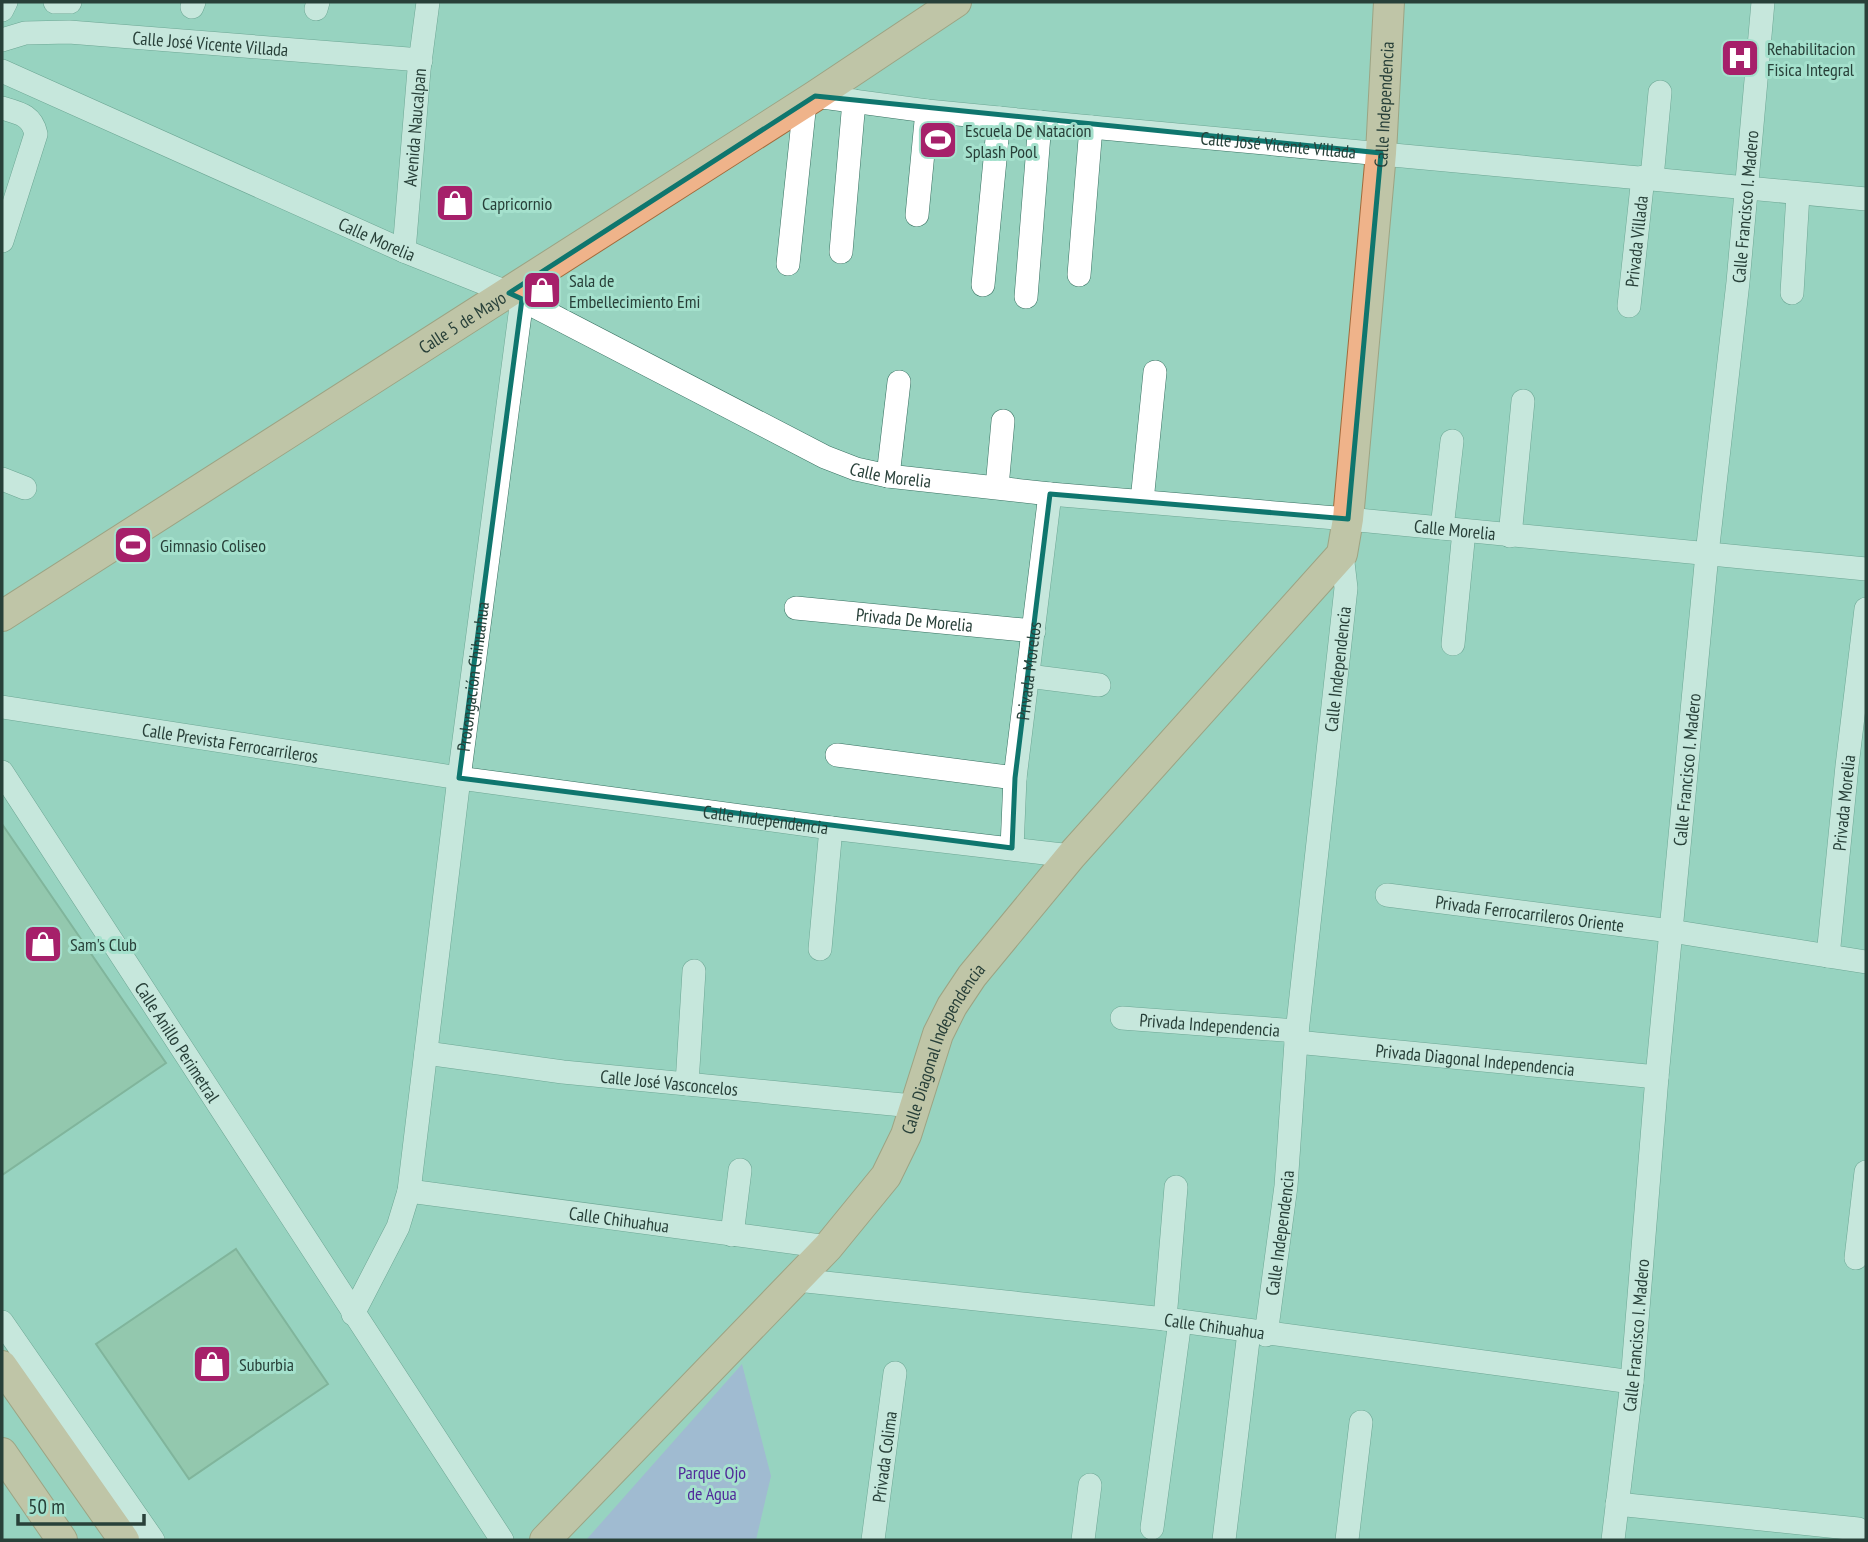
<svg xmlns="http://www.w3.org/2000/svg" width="1868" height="1542" viewBox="0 0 1868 1542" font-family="'PT Sans Narrow',sans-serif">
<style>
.green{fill:#ab9de6}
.building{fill:#8eba99;stroke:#659071;stroke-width:2}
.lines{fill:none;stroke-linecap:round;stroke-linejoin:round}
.minor-casing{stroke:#377060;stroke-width:24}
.major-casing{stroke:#a26a3b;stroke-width:32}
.minor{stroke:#fff;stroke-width:23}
.major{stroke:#efb38a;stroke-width:30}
.marked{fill:none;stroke:#0f766e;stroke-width:5;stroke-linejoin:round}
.labels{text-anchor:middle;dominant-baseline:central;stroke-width:6;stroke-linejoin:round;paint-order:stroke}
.street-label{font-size:18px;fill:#284039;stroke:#a5e1cd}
.poi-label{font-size:18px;fill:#284039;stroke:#a5e1cd;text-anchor:start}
.park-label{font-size:18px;fill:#512b9a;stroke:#a5e1cd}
</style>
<rect width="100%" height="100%" fill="#98d3c0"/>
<polygon class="green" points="742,1364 771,1476 756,1540 586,1540"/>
<g class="building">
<polygon points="2,824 166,1063 2,1175"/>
<polygon points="236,1249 328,1384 189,1479 96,1344"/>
</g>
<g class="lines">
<g class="minor-casing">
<g id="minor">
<polyline points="55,2 70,2"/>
<polyline points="192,7 194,2"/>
<polyline points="316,9 318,2"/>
<polyline points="2,10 6,2"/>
<path id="s1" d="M2 40 25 33 69 32 421 60"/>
<path id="s2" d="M2 71 404 251 509 293 825 457 856 469 888 476 1050 494 1348 519 1866 569"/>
<path id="s3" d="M815 96 927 111 1091 127 1866 199"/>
<path d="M2 108C19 113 32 115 36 134L2 241"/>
<polyline points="1652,178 1660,92"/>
<polyline points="917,215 927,111"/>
<path id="s4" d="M404 251 419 70 428 2"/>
<polyline points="841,252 854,101"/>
<polyline points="788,264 805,102"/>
<polyline points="1079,275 1091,127"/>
<polyline points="983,285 999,118"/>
<polyline points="1792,293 1798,194"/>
<polyline points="1026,297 1040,122"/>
<path id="s5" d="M1629 306 1643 177"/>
<polyline points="888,476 899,382"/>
<polyline points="2,479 25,488"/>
<polyline points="997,487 1003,421"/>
<polyline points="1142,501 1155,372"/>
<polyline points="1442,528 1452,441"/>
<polyline points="1510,536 1523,401"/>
<path id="s6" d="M796 608 1034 631"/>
<polyline points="1453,644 1464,531"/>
<polyline points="1028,676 1099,685"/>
<path id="s7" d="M2 707 459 778 831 828 1071 856"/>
<polyline points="837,755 1015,778"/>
<path id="s8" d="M2 772 502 1540"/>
<path id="s9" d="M1012 848 1015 778 1050 494"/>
<path id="s10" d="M1387 895 1671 931 1866 962"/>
<polyline points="820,949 831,828"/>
<path id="s11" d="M1828 956 1847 766 1866 609"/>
<path id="s12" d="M1122 1018 1297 1031"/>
<path id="s13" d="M1296 1042 1657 1077"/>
<path id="s14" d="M426 1053 563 1072 913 1106"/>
<polyline points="687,1084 694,971"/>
<path id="s15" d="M409 1191 828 1247"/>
<polyline points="732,1235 740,1170"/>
<polyline points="1856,1258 1866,1172"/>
<path id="s16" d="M797 1280 1165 1319 1632 1382"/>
<path id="s17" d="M353 1314 398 1227 409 1191 459 778 522 299"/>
<polyline points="1165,1319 1176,1187"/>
<polyline points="2,1322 153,1540"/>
<path id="s18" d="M1266 1335 1286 1186 1296 1042 1346 588 1342 554"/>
<polyline points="1617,1504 1858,1529"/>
<polyline points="1152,1528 1180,1321"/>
<path id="s19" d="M873 1540 895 1373"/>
<polyline points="1083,1540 1090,1485"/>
<polyline points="1224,1540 1249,1332"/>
<polyline points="1347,1540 1361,1422"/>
<path id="s20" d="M1613 1540 1632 1382 1657 1077 1707 554 1738 282 1763 2"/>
</g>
</g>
<g class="major-casing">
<g id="major">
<path id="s21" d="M2 616 815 96 956 2"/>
<polyline points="2,1366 124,1540"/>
<polyline points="2,1453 62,1540"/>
<path id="s22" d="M545 1540 828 1247 886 1176 906 1135 938 1034 952 1006 972 976 1071 856 1342 554 1348 519 1381 153 1389 2"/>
</g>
</g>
<use href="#minor" class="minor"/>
<use href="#major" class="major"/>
</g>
<path d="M0 0H1868V1542H0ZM815 96 1381 153 1348 519 1050 494 1015 778 1012 848 459 778 522 299 509 293Z" fill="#98d3c0" fill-opacity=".55" fill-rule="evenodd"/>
<path class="marked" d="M815 96 1381 153 1348 519 1050 494 1015 778 1012 848 459 778 522 299 509 293Z"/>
<defs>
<g id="hospital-square" transform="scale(2.0125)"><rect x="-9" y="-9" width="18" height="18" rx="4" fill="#a6206a" stroke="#a5e1cd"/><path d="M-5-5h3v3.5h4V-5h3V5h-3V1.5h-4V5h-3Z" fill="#fff"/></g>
<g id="stadium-square" transform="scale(2.0125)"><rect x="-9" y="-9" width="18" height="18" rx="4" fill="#a6206a" stroke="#a5e1cd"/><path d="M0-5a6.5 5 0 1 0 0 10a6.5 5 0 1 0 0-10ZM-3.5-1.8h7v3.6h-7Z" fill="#fff"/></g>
<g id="shop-square" transform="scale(2.0125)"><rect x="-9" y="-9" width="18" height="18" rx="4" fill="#a6206a" stroke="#a5e1cd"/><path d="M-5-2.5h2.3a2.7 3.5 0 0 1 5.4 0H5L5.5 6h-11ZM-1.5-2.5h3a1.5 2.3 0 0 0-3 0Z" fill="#fff"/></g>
</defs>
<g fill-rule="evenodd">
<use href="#hospital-square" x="1740" y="58"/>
<use href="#stadium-square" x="938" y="140"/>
<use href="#shop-square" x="455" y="203"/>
<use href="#shop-square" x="542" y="290"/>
<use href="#stadium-square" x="133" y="545"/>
<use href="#shop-square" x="43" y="944"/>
<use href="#shop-square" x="212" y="1364"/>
</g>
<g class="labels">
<g class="street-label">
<text stroke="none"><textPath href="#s1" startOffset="210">Calle José Vicente Villada</textPath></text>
<text stroke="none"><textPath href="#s22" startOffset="1731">Calle Independencia</textPath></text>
<text stroke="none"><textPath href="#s4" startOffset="124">Avenida Naucalpan</textPath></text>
<text stroke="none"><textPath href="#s3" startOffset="466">Calle José Vicente Villada</textPath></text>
<text stroke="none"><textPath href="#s20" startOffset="1340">Calle Francisco I. Madero</textPath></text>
<text stroke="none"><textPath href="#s2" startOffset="411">Calle Morelia</textPath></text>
<text stroke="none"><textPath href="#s5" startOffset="65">Privada Villada</textPath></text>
<text stroke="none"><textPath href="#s21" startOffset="546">Calle 5 de Mayo</textPath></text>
<text stroke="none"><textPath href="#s2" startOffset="978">Calle Morelia</textPath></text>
<text stroke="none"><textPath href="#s2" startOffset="1545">Calle Morelia</textPath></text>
<text stroke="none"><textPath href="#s6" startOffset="119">Privada De Morelia</textPath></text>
<text stroke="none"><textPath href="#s18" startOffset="670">Calle Independencia</textPath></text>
<text stroke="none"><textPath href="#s9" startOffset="178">Privada Morelos</textPath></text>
<text stroke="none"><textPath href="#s17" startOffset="654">Prolongación Chihuahua</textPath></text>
<text stroke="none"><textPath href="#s7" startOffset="231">Calle Prevista Ferrocarrileros</textPath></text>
<text stroke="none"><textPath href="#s20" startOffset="774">Calle Francisco I. Madero</textPath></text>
<text stroke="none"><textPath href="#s11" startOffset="154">Privada Morelia</textPath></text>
<text stroke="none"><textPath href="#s7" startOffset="772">Calle Independencia</textPath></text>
<text stroke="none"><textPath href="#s10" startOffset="144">Privada Ferrocarrileros Oriente</textPath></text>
<text stroke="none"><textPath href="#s12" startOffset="88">Privada Independencia</textPath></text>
<text stroke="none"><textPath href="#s8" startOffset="322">Calle Anillo Perimetral</textPath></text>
<text stroke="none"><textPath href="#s22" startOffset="639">Calle Diagonal Independencia</textPath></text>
<text stroke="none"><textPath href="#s13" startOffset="180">Privada Diagonal Independencia</textPath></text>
<text stroke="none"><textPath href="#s14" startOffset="245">Calle José Vasconcelos</textPath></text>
<text stroke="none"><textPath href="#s15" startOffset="212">Calle Chihuahua</textPath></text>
<text stroke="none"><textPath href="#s18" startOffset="103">Calle Independencia</textPath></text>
<text stroke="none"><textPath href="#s16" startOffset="420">Calle Chihuahua</textPath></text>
<text stroke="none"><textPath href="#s20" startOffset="206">Calle Francisco I. Madero</textPath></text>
<text stroke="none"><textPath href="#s19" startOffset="84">Privada Colima</textPath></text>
</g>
<g class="poi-label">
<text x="1767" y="48">Rehabilitacion<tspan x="1767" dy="21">Fisica Integral</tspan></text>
<text x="965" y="130">Escuela De Natacion<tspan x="965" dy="21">Splash Pool</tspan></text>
<text x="482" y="203">Capricornio</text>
<text x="569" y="280">Sala de<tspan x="569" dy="21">Embellecimiento Emi</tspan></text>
<text x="160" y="545">Gimnasio Coliseo</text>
<text x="70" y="944">Sam's Club</text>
<text x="239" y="1364">Suburbia</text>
</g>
<g class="park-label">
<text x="712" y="1472">Parque Ojo<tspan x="712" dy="21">de Agua</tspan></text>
</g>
</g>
<rect width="1868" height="1542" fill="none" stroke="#284039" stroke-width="7"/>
<path d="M18 1514v10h126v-10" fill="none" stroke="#284039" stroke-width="3.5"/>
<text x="28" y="1514" font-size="21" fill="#284039" stroke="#a5e1cd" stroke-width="5" paint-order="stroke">50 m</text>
</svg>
